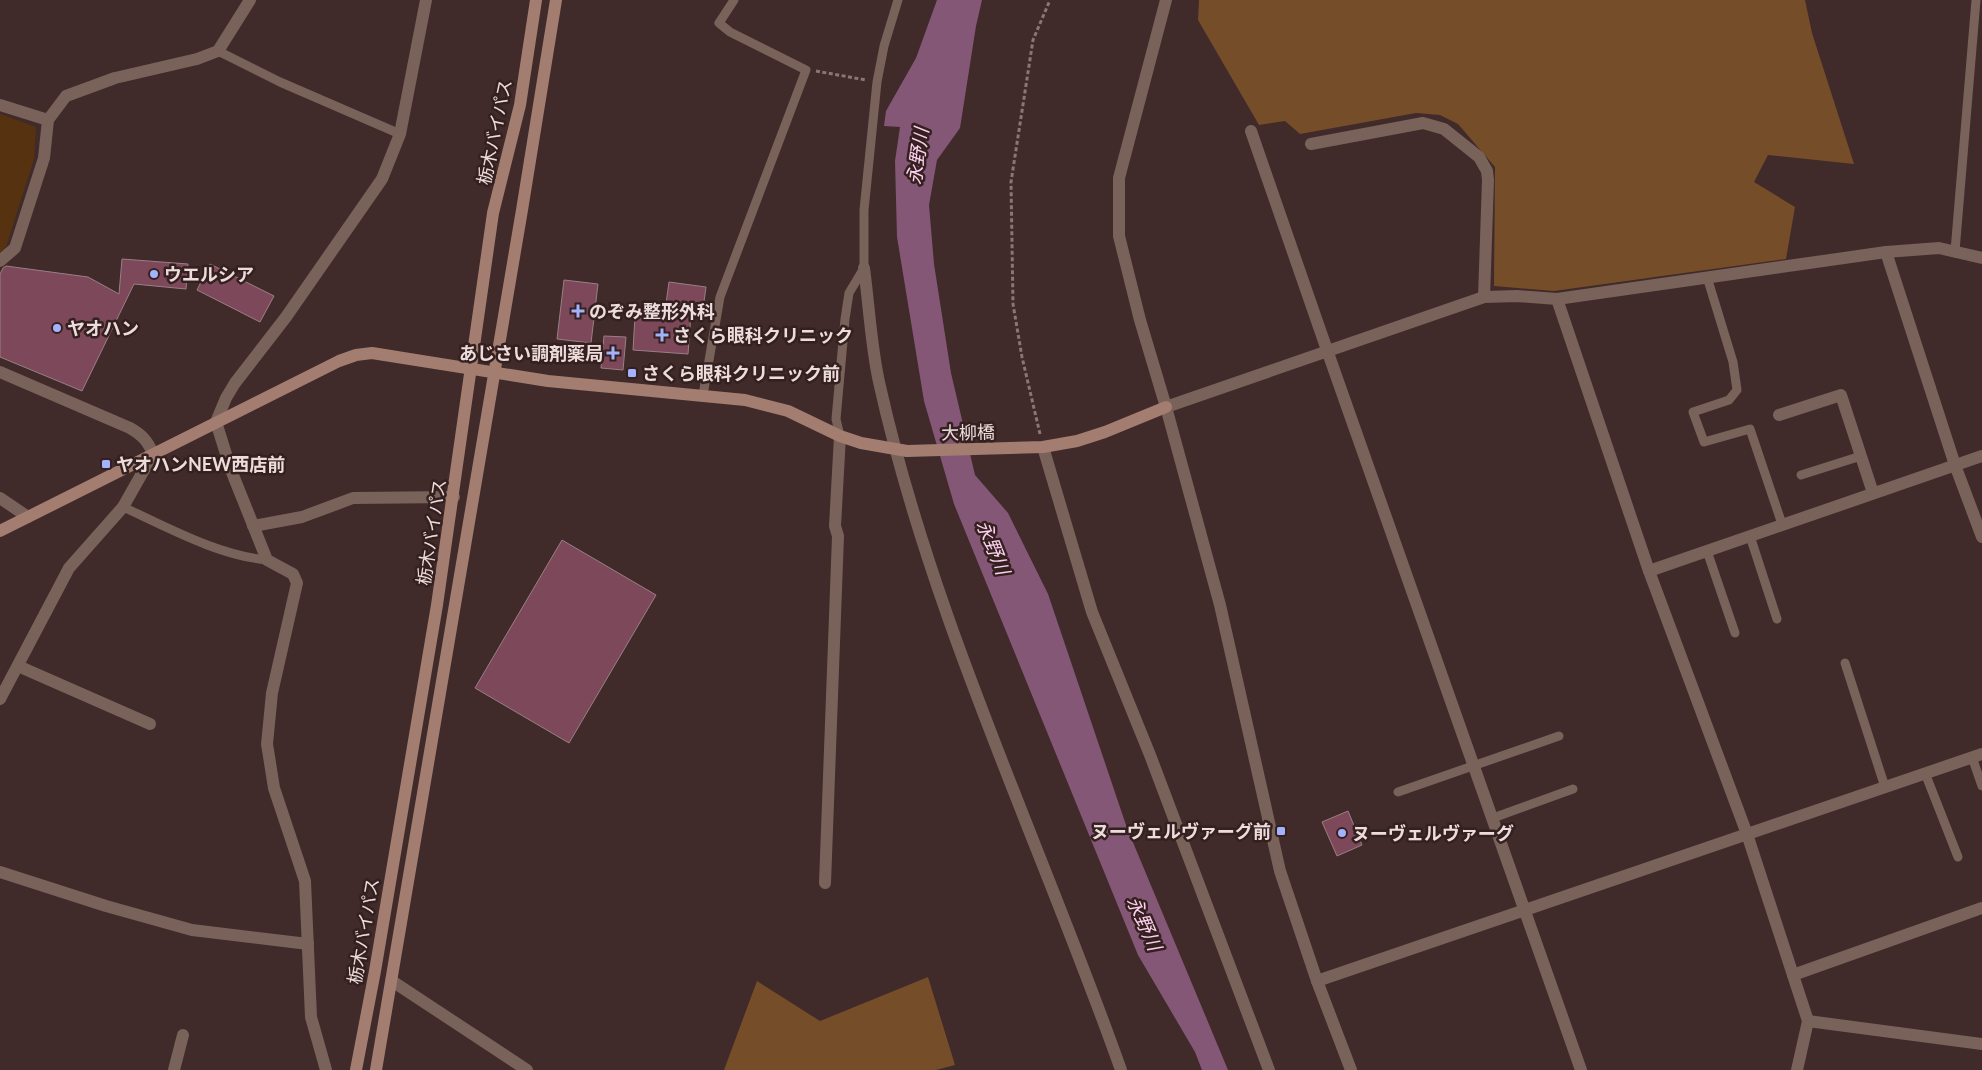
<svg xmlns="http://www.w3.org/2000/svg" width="1982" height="1070" viewBox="0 0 1982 1070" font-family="Lato,'Noto Sans JP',sans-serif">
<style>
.green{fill:#563210}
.forest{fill:#754d29}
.water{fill:#845777}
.building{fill:#7d495a;stroke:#997f86}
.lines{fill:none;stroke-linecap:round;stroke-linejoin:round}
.path{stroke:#897676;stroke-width:3;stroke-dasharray:4 2.5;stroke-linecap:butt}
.lane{stroke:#79625a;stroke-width:9}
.street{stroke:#79625a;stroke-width:12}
.secondary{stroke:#a27d70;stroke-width:12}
.poi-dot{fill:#a4b2fc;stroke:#352020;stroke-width:2}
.labels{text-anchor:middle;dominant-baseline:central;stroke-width:5;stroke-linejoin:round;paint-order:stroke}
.street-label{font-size:18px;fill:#ecdddc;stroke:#352020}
.poi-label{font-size:18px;font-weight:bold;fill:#ecdddc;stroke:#352020;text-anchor:start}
.water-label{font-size:19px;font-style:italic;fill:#fcd0ee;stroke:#352020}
</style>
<rect width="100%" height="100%" fill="#402a2a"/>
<polygon class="green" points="0,114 36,127 34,159 6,247 0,253"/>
<g class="forest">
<polygon points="1199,0 1805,0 1812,33 1854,164 1768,155 1754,182 1795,207 1786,259 1554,291 1494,286 1495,167 1458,124 1440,115 1416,113 1300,134 1285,121 1259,125 1198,20"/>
<polygon points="928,977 955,1065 936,1070 724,1070 757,981 820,1021"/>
</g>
<polygon class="water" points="937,0 982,0 976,26 960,128 937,160 929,205 934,264 951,373 975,475 1008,513 1048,594 1127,828 1228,1070 1202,1070 1195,1052 1138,955 954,504 924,401 897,237 895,161 900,127 884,126 886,111 916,58"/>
<g class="building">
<polygon points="122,259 188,264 186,289 134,284 82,391 0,357 0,274 3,268 6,266 88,277 119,294"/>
<polygon points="210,264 274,296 260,322 197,290"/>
<polygon points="564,280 598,284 591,343 557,339"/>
<polygon points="669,282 706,287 702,316 691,314 688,354 633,350 635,316 664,318"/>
<polygon points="604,336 626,337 623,370 601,368"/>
<polygon points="562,540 656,595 569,743 475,688"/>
<polygon points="1348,811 1362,845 1337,856 1322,822"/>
</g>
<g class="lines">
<g class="path">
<polyline points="816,71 866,80"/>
<polyline points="1040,434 1022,357 1013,304 1011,182 1033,40 1050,0"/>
</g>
<g class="lane">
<polyline points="218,51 280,82 400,134"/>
<polyline points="1955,251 1976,0"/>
<polyline points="1707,277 1733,362 1737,390 1729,400 1693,412 1704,442 1750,429 1782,524"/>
<polyline points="703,395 720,297 806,70 730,32 719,23 734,0"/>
<polyline points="840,436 836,419 845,319 849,293 864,268 864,210 877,82 884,46 898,0"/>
<polyline points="1801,475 1861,456"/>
<path d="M123 507C169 528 217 555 267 560"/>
<polyline points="1750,536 1777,619"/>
<polyline points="1707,551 1735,633"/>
<polyline points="1845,663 1885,787"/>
<polyline points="1972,757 1982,786"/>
<polyline points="1925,773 1958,857"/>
<polyline points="1398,792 1559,736"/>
<polyline points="1493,818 1573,789"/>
</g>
<g class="street">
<polyline points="1166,0 1119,178 1119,236 1140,320 1166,407 1220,605 1280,871 1317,981 1351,1070"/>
<polyline points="0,105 48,120"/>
<polyline points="1251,131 1327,350 1581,1070"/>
<polyline points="1311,144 1423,123 1444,129 1479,157 1487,171 1488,180 1484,297"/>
<polyline points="1886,252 1955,465 1982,537"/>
<polyline points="0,261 15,248 44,158 48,120 66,96 115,78 197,59 218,51 250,0"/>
<path d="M864 268C869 305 871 346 879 382 932 620 1040 841 1121 1070"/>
<polyline points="1557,299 1649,571 1747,834 1808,1021 1797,1070"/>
<path d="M0 372 130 428C142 435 148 441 153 454L123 507 69 568 0 699"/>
<polyline points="1166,407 1484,297 1517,296 1557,299 1886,252 1939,248 1982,258"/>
<polyline points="1779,415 1841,395 1873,493"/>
<polyline points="1043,447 1092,612 1150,755 1269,1070"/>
<polyline points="0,498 28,517"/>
<polyline points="253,526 302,517 353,498 454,497"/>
<polyline points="1649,571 1982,456"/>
<polyline points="18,666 150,724"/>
<polyline points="0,872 106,906 192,930 308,944"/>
<polyline points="825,883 838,536 835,526 840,436"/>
<polyline points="1793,975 1982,908"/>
<polyline points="392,981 527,1070"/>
<polyline points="1317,981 1982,754"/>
<polyline points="1808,1021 1982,1044"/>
<polyline points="174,1070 183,1035"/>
<polyline points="326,1070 311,1017 305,881 274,788 267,744 272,693 297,583 293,574 267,560 231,470 216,422 226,398 235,383 286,317 382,179 400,134 426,0"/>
</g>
<g class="secondary">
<polyline points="0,531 339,361 356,355 372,353 548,381 745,400 788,411 840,436 861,443 907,451 1043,447 1077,441 1105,432 1166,407"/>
<polyline points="356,1070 375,971 437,605 493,213 520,105 536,0"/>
<polyline points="376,1070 522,210 556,0"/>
</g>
</g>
<g class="poi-dot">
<circle cx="154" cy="274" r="5"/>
<path d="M575.5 303.5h5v5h5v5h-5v5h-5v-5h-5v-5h5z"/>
<circle cx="57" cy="328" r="5"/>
<path d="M659.5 327.5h5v5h5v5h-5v5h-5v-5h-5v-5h5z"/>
<path d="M610.5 345.5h5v5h5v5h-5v5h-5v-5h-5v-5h5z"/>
<rect x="627" y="368" width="10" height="10" rx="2.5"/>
<rect x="101" y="459" width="10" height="10" rx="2.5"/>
<rect x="1276" y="826" width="10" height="10" rx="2.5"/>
<circle cx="1342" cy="833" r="5"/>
</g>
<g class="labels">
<g class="street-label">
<text transform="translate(494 132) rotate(-78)">栃木バイパス</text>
<text transform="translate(968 432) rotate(-1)">大柳橋</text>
<text transform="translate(431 532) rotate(-81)">栃木バイパス</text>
<text transform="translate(363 931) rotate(-80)">栃木バイパス</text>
</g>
<g class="poi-label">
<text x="164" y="274">ウエルシア</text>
<text x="589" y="311">のぞみ整形外科</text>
<text x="67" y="328">ヤオハン</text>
<text x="673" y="335">さくら眼科クリニック</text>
<text x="603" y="353" text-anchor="end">あじさい調剤薬局</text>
<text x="642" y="373">さくら眼科クリニック前</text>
<text x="116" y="464">ヤオハンNEW西店前</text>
<text x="1271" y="831" text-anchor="end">ヌーヴェルヴァーグ前</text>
<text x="1352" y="833">ヌーヴェルヴァーグ</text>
</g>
<g class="water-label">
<text transform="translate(917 156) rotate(-82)">永野川</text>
<text transform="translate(994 547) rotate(68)">永野川</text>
<text transform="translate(1145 923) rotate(66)">永野川</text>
</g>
</g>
</svg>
